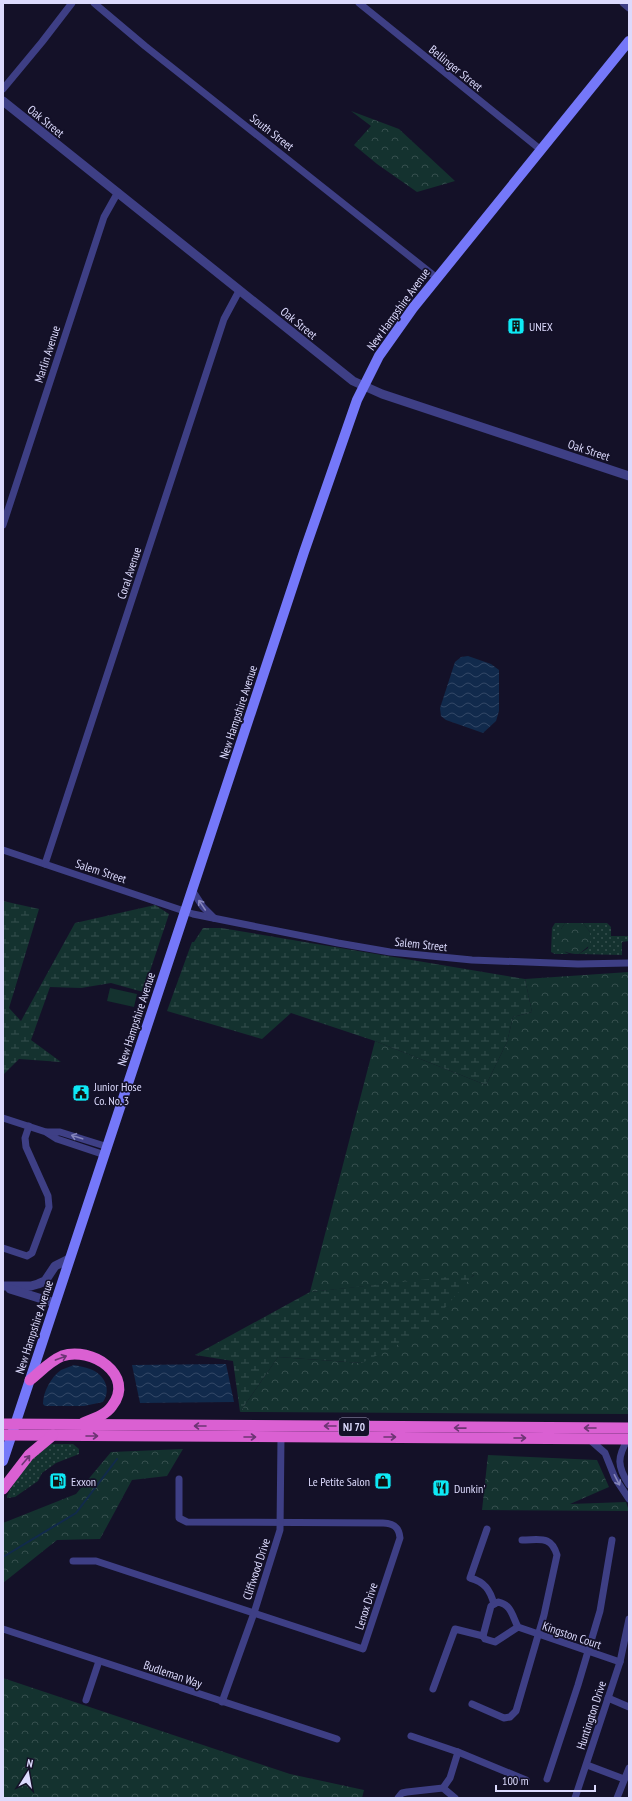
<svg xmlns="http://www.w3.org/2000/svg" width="632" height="1801" viewBox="0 0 632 1801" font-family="'PT Sans Narrow',sans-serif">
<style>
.grass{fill:url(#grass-dots)}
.forest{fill:url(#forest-crowns)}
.wetland{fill:url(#wetland-marsh)}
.park{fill:#14322f}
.water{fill:url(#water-waves)}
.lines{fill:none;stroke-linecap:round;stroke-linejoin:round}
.stream{stroke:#112a4c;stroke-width:2}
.minor{stroke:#3e3f85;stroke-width:7}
.tertiary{stroke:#3e3f85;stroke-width:9}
.secondary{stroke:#7578f9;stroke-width:10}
.trunk{stroke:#da60d2;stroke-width:11}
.oneway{stroke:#8585bb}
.oneway2{stroke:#6d3574}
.labels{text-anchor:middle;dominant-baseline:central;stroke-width:3.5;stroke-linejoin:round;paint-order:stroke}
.shield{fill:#141128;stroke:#a09ebd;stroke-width:1}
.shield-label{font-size:11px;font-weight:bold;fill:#dcdafd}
.street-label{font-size:12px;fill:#dcdafd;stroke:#141128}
.poi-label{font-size:12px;fill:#dcdafd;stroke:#141128;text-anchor:start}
</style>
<defs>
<pattern id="grass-dots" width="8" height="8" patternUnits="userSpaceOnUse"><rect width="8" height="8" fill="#14322f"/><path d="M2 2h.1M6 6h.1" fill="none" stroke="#364f4e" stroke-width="1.8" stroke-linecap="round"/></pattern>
<pattern id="forest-crowns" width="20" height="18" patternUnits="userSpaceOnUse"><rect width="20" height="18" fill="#14322f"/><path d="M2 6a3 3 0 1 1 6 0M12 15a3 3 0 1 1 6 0" fill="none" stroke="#364f4e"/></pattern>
<pattern id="wetland-marsh" width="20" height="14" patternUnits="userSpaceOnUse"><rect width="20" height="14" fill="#14322f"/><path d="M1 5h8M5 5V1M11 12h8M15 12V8" fill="none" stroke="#364f4e"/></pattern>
<pattern id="water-waves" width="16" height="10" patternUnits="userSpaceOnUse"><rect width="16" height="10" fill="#112a4c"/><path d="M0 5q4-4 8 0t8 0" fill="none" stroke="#334867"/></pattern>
</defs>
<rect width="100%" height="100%" fill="#141128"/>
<g class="grass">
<polygon points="555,923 565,923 561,929 565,952 569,954 555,954 551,952 552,928"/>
<polygon points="583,923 607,923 611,927 611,936 629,936 629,941 622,942 622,955 579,954 588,948 590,932"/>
<path d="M48 1444H73L79 1449V1454L56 1463 42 1473 38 1481 15 1497 7 1498V1496C19 1473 29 1461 48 1444Z"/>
</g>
<g class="forest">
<polygon points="351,111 399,129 455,181 417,192 377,164 354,145 371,126"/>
<path d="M565 923H583L590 932V945L579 954C568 954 561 952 556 942L561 929Z"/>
<polygon points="629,972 629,1414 240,1412 278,1357 362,1363 474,1275 310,1292 375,1041 486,1085 507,1042 513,1017 532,1012 525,979"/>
<polygon points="183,1449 167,1476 132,1480 100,1539 57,1540 3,1583 3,1523 76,1494 111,1452"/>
<polygon points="488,1455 597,1460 609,1487 570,1504 626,1502 629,1511 482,1510"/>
<polygon points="3,1678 290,1774 364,1790 362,1798 3,1798"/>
</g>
<g class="wetland">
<polygon points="3,901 39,909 9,1008 21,1021 75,923 155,905 169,914 143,992 111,983 81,988 50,987 31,1040 61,1062 19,1059 3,1075"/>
<polygon points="203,928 221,928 525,979 532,1012 513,1017 507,1042 486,1085 375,1041 291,1013 262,1039 167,1011 192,942 194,942"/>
<polygon points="474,1274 426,1330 362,1363 278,1357 240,1412 233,1361 195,1355 310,1292"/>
</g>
<polygon class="park" points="110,988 137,994 134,1007 107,1001"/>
<g class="water">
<polygon points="468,656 491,664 499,670 499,711 496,721 483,733 446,720 441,716 440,708 455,662 461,657"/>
<polygon points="226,1364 234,1402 140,1403 132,1365"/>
<path d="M74 1365C79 1366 85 1367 90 1369 104 1374 112 1389 103 1402L84 1406H45L43 1404C43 1392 51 1377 61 1370 65 1368 70 1367 74 1365Z"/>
</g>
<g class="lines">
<polyline class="stream" points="3,1557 76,1513 117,1459"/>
<g class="minor">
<polyline points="94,3 145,46 437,278"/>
<polyline points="359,3 541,150"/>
<polyline points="623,3 629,8"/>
<polyline points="3,89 42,42 72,3"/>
<polyline points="3,525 104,217 118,192"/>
<polyline points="3,850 193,914 338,943 390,952 472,960 578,964 629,963"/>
<polyline points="45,864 224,319 239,291"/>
<polyline points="192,890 203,907 214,918"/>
<polyline points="3,1118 46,1132 57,1139 105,1155"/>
<polyline points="47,1132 60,1132 108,1147"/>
<polyline points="3,1248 27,1256 32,1253 49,1207 48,1196 26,1147 25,1138 29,1126"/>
<polyline points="589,1439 605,1453 615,1478 629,1499"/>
<path d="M628 1439C617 1457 617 1466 629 1485"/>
<path d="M487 1529 470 1578C485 1582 490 1590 494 1604"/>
<path d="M73 1561H96L363 1649 400 1538C399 1527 393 1523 383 1523L187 1522 179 1518V1479"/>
<path d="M518 1627 495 1642 485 1639 483 1636 491 1606 498 1602C512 1605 512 1616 518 1627L620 1662"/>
<polyline points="3,1629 337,1739"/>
<polyline points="433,1689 455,1629 483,1636"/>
<polyline points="608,1698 629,1707"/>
<polyline points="86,1700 99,1661"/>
<polyline points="222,1702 254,1613 280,1530 281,1437"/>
<path d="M472 1704 504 1718 510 1717 516 1711 544 1615 557 1555C551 1535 540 1540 522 1540"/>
<polyline points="458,1752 526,1780"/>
<polyline points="587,1765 624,1779"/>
<polyline points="547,1779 578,1685 600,1611 612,1540"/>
<polyline points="443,1788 455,1798"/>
<polyline points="398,1798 402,1793 407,1792 443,1788 450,1778 458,1752 411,1736"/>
<polyline points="575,1798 620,1662 629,1619"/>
<polyline points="617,1798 629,1768"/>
</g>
<g class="tertiary">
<polyline points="3,101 353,381 382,394 629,476"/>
<polyline points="3,1286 31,1286 38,1284 45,1281 55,1266 69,1259"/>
<polyline points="10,1289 55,1303"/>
</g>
<polyline class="secondary" points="3,1461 304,552 357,400 379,356 413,308 629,41"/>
<g class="trunk">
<path d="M30 1380C40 1372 50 1361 62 1356 91 1346 136 1375 112 1406 106 1415 93 1419 83 1423"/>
<polyline points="3,1424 629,1428"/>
<polyline points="3,1435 629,1439"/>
<polyline points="3,1489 29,1455 53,1435"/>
</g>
</g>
<defs><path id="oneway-shaft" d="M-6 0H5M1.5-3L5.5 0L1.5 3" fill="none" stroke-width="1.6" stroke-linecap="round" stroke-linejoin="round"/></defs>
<g class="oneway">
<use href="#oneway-shaft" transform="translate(202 905) rotate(-124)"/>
<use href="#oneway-shaft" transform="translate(77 1137) rotate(-162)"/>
<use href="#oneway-shaft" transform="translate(617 1480) rotate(63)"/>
</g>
<g class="oneway2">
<use href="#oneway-shaft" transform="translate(61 1358) rotate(-20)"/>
<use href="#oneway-shaft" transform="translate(200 1426) rotate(-180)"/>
<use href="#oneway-shaft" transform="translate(330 1426) rotate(-180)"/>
<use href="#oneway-shaft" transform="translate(460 1428) rotate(-179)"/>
<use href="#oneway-shaft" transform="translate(590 1428) rotate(-180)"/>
<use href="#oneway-shaft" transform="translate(92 1436)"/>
<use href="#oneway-shaft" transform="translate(250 1437)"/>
<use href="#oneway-shaft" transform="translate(390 1437)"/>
<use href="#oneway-shaft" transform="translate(520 1438)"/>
<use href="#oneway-shaft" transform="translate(26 1460) rotate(-50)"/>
</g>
<defs>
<g id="building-square" transform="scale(0.9)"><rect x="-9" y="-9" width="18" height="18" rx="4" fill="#0ee9f5" stroke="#141128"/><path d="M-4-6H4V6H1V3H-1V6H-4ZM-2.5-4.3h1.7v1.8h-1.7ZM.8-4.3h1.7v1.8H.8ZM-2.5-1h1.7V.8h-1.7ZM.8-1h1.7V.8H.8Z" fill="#111"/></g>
<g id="civic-square" transform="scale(0.9)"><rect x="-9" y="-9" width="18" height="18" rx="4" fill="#0ee9f5" stroke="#141128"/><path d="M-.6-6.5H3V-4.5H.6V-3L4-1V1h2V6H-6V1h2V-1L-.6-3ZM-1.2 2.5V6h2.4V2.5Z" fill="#111"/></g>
<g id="fuel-square" transform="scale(0.9)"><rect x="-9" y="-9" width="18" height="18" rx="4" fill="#0ee9f5" stroke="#141128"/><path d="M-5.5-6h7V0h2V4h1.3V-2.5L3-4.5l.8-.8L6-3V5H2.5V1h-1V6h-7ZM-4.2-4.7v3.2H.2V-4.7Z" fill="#111"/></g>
<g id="shop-square" transform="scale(0.9)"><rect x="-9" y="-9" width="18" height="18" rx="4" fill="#0ee9f5" stroke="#141128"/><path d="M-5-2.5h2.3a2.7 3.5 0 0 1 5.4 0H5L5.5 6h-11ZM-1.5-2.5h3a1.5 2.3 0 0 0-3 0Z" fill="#111"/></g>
<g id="restaurant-square" transform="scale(0.9)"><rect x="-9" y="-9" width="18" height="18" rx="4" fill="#0ee9f5" stroke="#141128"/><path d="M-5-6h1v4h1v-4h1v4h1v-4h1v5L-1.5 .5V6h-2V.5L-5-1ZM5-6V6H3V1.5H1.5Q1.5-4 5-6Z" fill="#111"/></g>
</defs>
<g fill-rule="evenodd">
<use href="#building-square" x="516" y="326"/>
<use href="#civic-square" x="81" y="1093"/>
<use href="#fuel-square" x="58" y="1481"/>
<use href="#shop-square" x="383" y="1481"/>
<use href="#restaurant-square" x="441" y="1488"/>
</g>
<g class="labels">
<rect class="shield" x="339" y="1418" width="30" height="18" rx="3"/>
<g class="shield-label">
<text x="354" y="1427">NJ 70</text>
</g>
<g class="street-label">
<text transform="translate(456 68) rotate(39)">Bellinger Street</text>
<text transform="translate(46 121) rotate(39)">Oak Street</text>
<text transform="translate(272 132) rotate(38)">South Street</text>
<text transform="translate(398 309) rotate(-54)">New Hampshire Avenue</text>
<text transform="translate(299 323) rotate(39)">Oak Street</text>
<text transform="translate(47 354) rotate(-72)">Marlin Avenue</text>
<text transform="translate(589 450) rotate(18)">Oak Street</text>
<text transform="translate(129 573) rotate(-72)">Coral Avenue</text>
<text transform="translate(238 712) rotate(-72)">New Hampshire Avenue</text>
<text transform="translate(101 871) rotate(18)">Salem Street</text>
<text transform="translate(421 944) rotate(6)">Salem Street</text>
<text transform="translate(136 1019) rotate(-72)">New Hampshire Avenue</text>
<text transform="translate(34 1327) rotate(-72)">New Hampshire Avenue</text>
<text transform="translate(256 1569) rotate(-72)">Cliffwood Drive</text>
<text transform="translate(366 1606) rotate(-72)">Lenox Drive</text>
<text transform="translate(572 1635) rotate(19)">Kingston Court</text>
<text transform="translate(173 1674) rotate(19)">Budleman Way</text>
<text transform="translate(591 1715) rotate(-72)">Huntington Drive</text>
</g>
<g class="poi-label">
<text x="529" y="326">UNEX</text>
<text x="94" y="1086">Junior Hose<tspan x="94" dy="14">Co. No. 3</tspan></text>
<text x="71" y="1481">Exxon</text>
<text x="370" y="1481" text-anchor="end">Le Petite Salon</text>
<text x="454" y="1488">Dunkin'</text>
</g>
</g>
<rect width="632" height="1801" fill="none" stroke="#dcdafd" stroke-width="8"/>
<g transform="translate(28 1773) rotate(11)" stroke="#141128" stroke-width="3" paint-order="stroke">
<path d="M0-3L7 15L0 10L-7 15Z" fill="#dcdafd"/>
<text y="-6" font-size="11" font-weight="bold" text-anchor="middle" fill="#dcdafd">N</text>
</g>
<path d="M496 1785v6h99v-6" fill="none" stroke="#dcdafd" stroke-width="2"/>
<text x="502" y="1785" font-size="12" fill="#dcdafd" stroke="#141128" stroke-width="3" paint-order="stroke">100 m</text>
</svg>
